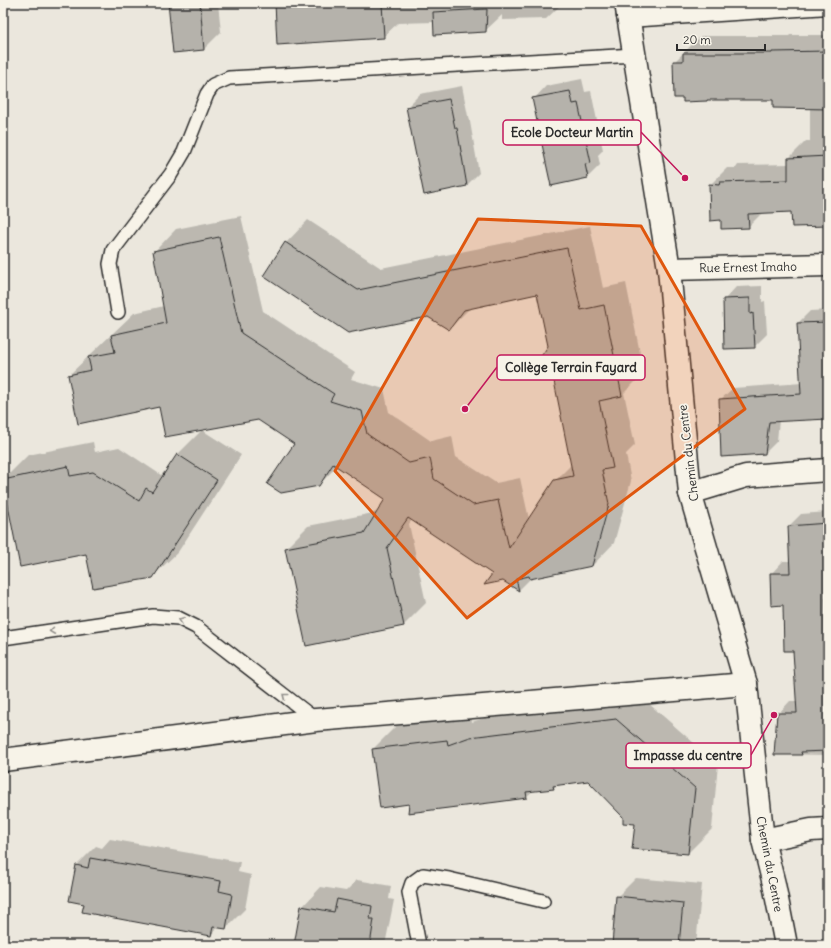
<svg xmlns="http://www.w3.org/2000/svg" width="831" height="948" viewBox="0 0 831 948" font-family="Delius,sans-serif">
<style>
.shadow{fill:#0003}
.building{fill:#b5b2ab;stroke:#2b2b2b}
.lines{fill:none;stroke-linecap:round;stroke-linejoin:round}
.lane-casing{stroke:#2b2b2b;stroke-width:16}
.street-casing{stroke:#2b2b2b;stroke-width:25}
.secondary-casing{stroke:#2b2b2b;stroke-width:25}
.lane{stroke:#f7f3e8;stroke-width:13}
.street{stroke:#f7f3e8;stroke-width:22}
.secondary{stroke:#f7f3e8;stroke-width:22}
.oneway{stroke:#918f8a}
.marked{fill:#df570e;fill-opacity:0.2;stroke:#df570e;stroke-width:3;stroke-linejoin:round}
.labels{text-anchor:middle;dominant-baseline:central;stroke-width:3.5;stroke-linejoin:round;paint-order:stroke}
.street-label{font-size:12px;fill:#2b2b2b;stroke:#f7f3e8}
.leader{fill:none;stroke:#c2185b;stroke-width:1.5}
.callout-dot{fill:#c2185b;stroke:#f7f3e8;stroke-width:1.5}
.callout{fill:#f7f3e8;stroke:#c2185b;stroke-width:1.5}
.callout-label{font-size:13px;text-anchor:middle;font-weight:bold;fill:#2b2b2b}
</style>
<rect width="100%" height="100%" fill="#ebe7dd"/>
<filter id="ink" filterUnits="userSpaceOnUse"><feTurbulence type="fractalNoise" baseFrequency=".025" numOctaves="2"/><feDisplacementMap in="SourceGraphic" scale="8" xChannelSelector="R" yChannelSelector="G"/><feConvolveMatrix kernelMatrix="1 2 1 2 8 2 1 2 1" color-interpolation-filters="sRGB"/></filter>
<g filter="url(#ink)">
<g class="shadow">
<polygon points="169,3 218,3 221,32 204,49"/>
<polygon points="276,3 563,3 546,19 502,20 502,15 485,31 435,22 398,23 383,37"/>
<polygon points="790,35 828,35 828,225 792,211 763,212 748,227 722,219 710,185 727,168 736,168 738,165 789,164 789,158 806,141 810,141 810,108 774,99 674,62 701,36 789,36"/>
<polygon points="582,79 585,92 591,91 603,150 598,155 600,165 588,177 534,99 546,86"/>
<polygon points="462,86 468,116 469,116 479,173 467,185 407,107 420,94"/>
<polygon points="241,216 263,311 355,372 351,379 384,389 389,412 431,441 452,436 456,457 496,483 520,478 529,519 555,481 572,464 537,293 471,307 449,329 428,316 348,332 286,243 308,220 381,268 590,226 603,288 626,283 644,373 624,393 635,445 626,454 631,481 614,543 592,566 531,578 519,590 412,520 409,524 426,603 403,626 286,548 308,526 378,512 386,498 337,466 319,485 295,444 258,419 159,406 69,375 134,313 164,306 154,252 176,229"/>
<polygon points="762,286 762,302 765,301 767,334 754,347 724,300 736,287"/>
<polygon points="828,310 828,418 779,420 777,441 765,453 720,400 733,388 802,383 798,323 810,311"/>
<polygon points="202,430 241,455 178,552 152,577 87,553 3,480 28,455 93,442 95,452 119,447 161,475 171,465 177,455"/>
<polygon points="828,512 828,755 775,754 778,714 790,701 797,701 794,650 784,604 771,574 783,561 791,561 789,526 801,514"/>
<polygon points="640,696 718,764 712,829 688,853 633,848 636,823 625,816 588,780 557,784 553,788 534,790 526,797 410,803 373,749 397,725 471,717 472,722 495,714"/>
<polygon points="110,839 240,862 238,872 251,875 245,909 226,928 218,927 211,935 85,903 76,866 96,846 102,848"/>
<polygon points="636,878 702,884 696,945 613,945 617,897"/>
<polygon points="357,880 391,886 389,899 394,900 385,945 295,945 302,907 321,887 346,891"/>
</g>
<g class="building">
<polygon points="168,3 200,3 204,50 173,53"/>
<polygon points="275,3 382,3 384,38 277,45"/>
<polygon points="487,9 486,32 434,35 433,12"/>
<polygon points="828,51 828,109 773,108 773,100 707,100 707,101 683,102 683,98 674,98 673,61 683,61 683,53 772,53 772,52"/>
<polygon points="570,91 573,104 578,103 591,163 585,164 588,178 551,186 532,98"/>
<polygon points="449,99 455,128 457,128 467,186 424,195 406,107"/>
<polygon points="828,156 828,226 792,227 791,212 748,214 749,228 721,229 721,220 710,221 709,184 719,185 720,182 788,180 788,158"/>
<polygon points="219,237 241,333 334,394 330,401 362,411 367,434 409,463 430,458 434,479 473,505 498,500 509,548 554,480 573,476 554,381 534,367 548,346 537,294 464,310 449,330 428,317 348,333 263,276 285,242 358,290 567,248 581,310 604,305 622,396 599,401 613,468 602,470 609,504 592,566 530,579 529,576 516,579 519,591 503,581 484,585 492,574 408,518 387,548 404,626 306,646 285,548 364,533 385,499 333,464 319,486 281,493 267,484 294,444 258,420 165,437 159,407 78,424 68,375 91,370 88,357 115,352 111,335 166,323 153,251"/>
<polygon points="750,298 750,314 753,313 755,348 724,349 723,299"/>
<polygon points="828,322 828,419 769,422 765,454 721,457 719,399 801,394 797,323"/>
<polygon points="177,454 217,480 153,578 93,588 86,554 20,567 3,480 68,466 70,476 93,472 139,501 146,488 152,492"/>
<polygon points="828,523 828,598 826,598 828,673 828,751 801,752 802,755 774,755 777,713 797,713 793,651 784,651 783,605 771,606 770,573 790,573 788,526"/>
<polygon points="616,719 695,788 688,854 632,849 635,824 623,823 623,817 588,781 553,786 554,789 526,792 527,798 497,802 408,813 409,804 380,808 372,749 447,740 448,745 470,737"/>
<polygon points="90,858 221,881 219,891 232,894 226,929 213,927 211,936 82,912 84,904 69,901 76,865 88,868"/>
<polygon points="616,896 683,903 679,945 612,945"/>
<polygon points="337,899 372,906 370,919 374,919 370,945 294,945 301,906 334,912"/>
</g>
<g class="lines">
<g class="lane-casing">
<g id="lane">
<polyline points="118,312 110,264 113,250 171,174 184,152 207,94 213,85 229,78 635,55"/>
<polyline points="3,638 153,616 178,618 196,627 316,720"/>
<polyline points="419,945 409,892 412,883 423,875 449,879 543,901"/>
</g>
</g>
<g class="street-casing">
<g id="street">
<polyline points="628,16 828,3"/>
<polyline points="669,269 828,265"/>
<polyline points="690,493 746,476 828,470"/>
<polyline points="3,760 316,720 746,684"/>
<polyline points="763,840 811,830 828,829"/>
</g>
</g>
<g class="secondary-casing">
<polyline id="secondary" points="626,3 669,269 690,493 746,684 763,840 774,884 786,945"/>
</g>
<use href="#lane" class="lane"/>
<use href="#street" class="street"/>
<use href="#secondary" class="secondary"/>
</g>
<defs><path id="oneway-chevron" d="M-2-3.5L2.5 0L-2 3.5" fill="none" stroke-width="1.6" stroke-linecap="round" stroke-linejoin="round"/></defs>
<g class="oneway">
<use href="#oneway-chevron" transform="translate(181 620) rotate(-160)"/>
<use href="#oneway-chevron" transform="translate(52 631) rotate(172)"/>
<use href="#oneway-chevron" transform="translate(285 696) rotate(-142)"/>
</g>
</g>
<path class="marked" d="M478 219 641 226 745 409 467 618 335 471Z"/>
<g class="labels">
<g class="street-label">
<text transform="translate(748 267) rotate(-1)">Rue Ernest Imaho</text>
<text transform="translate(688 453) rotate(-97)">Chemin du Centre</text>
<text transform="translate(770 864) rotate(79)">Chemin du Centre</text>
</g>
</g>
<path class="leader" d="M685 178L641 132M465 409L497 367M774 715L751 755"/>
<g class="callout-dot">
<circle cx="685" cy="178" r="4"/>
<circle cx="465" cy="409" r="4"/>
<circle cx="774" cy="715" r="4"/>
</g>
<g class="callout">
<rect x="503" y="120" width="138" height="25" rx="4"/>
<rect x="497" y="355" width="148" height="25" rx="4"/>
<rect x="626" y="743" width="125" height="25" rx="4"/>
</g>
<g class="callout-label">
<text x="572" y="137">Ecole Docteur Martin</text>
<text x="571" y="372">Collège Terrain Fayard</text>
<text x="688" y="760">Impasse du centre</text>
</g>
<rect width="831" height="948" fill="none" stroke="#f7f3e8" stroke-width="16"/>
<rect x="8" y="8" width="815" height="932" fill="none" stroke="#2b2b2b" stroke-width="1.5" filter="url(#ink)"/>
<path d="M677 44v6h88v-6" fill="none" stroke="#2b2b2b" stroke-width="2"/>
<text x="683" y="44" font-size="12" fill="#2b2b2b" stroke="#f7f3e8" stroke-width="3" paint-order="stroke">20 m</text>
</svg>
